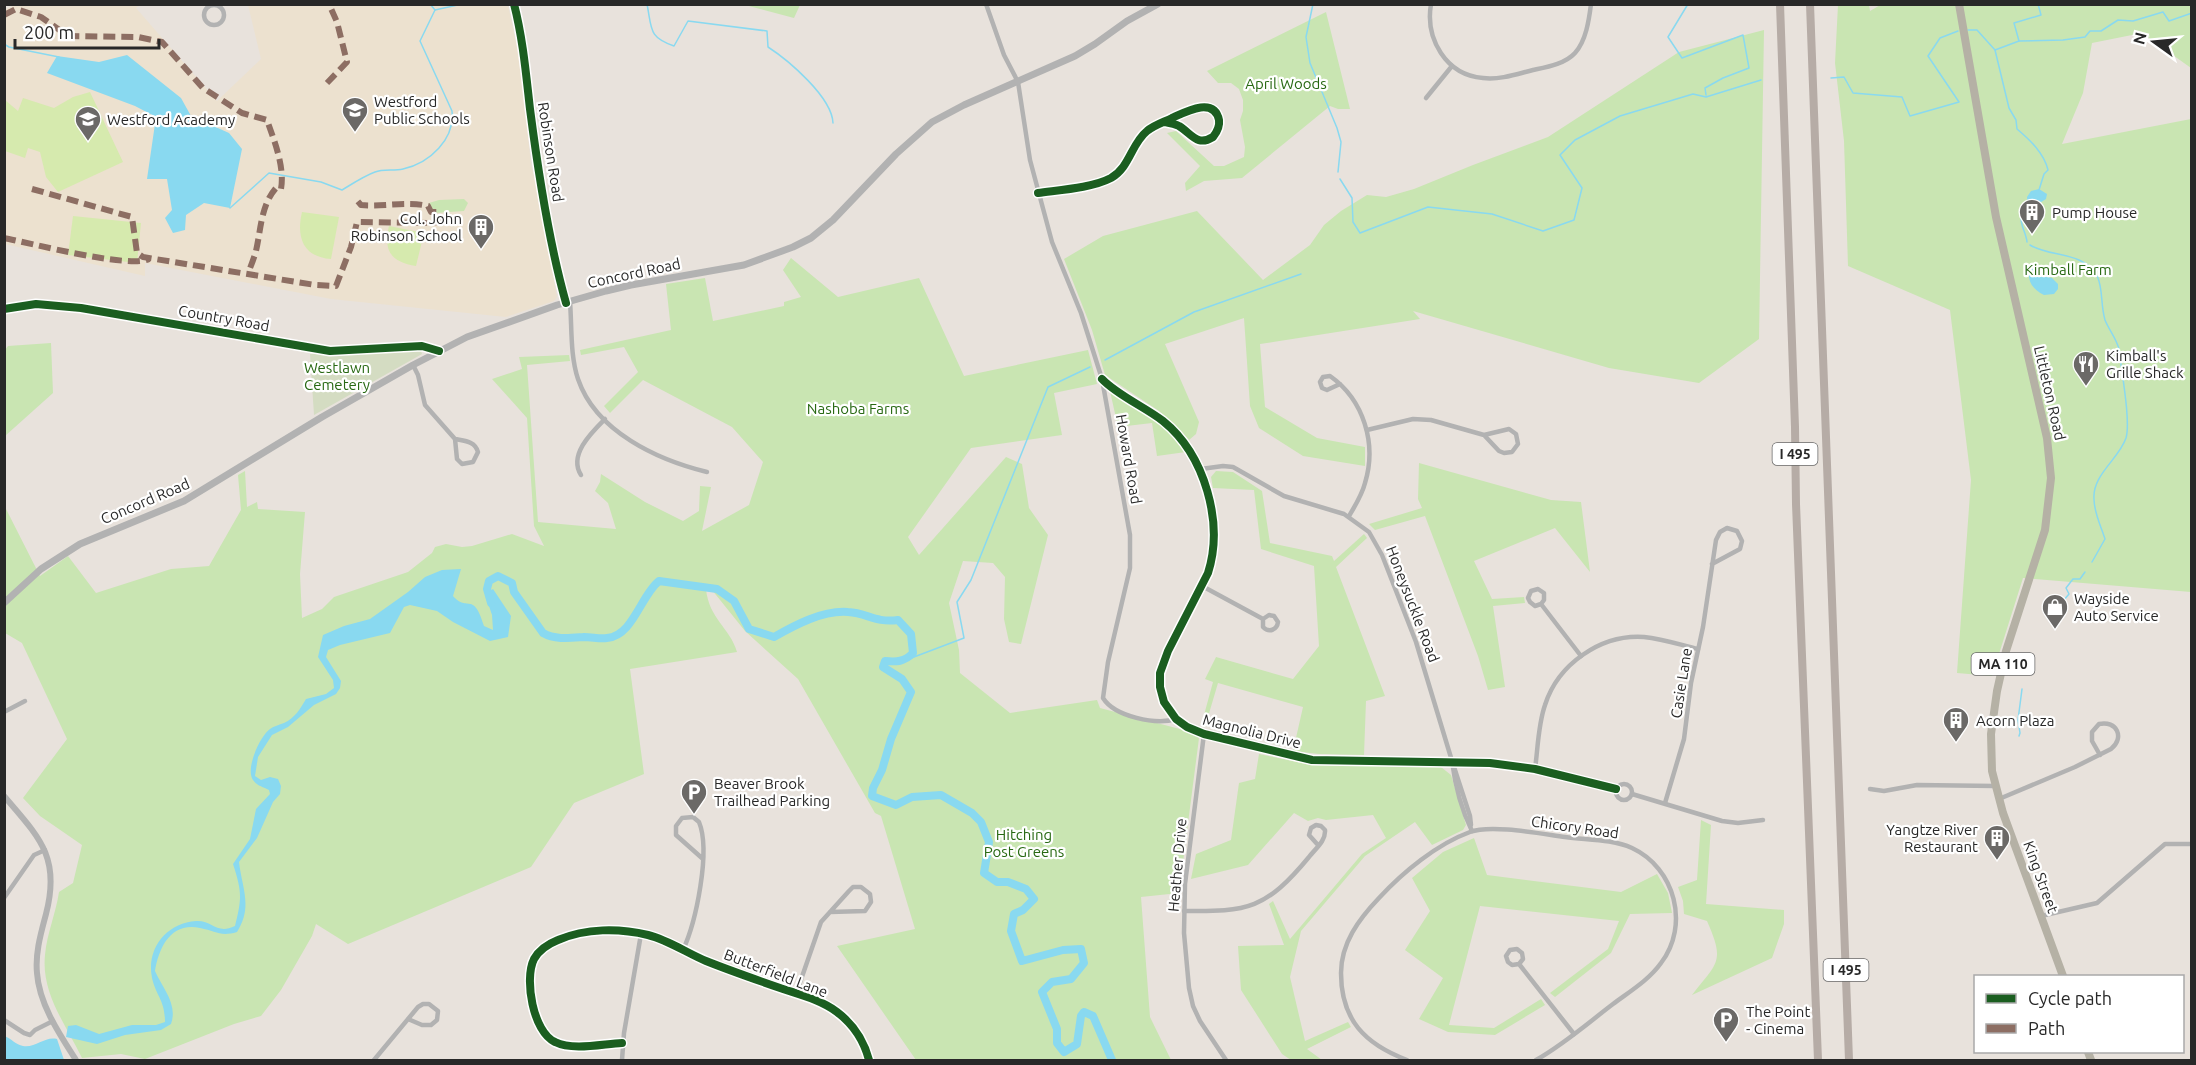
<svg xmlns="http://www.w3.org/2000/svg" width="2196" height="1065" viewBox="0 0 2196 1065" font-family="Ubuntu,sans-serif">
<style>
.education{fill:#ece1cf}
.green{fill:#c9e5b2}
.cemetery{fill:#d4dcc2}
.pitch{fill:#d6eaae}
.water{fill:#89d9f0}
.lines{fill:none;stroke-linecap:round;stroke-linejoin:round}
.stream{stroke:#89d9f0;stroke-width:1.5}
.river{stroke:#89d9f0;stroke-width:8}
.minor{stroke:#b2b2b2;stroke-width:4.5}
.tertiary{stroke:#b2b2b2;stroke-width:6}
.secondary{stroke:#b2b2b2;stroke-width:7}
.primary{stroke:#b5b1a5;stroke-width:8}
.motorway{stroke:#b6aca6;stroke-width:8}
.quiet{stroke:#8d6e63;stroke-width:6;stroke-dasharray:12 6;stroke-linecap:butt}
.cycleway-casing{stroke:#fff;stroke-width:11}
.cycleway{stroke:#1b5e20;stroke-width:8}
.labels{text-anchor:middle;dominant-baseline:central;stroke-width:4.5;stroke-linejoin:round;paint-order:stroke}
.shield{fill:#fff;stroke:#686868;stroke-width:1.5}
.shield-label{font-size:14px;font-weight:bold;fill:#282828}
.park-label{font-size:15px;fill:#286913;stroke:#fff}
.poi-label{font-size:15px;fill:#282828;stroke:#fff;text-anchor:start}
.street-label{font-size:15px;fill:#282828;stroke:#fff}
</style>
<rect width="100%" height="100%" fill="#e8e2dc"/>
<polygon class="education" points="15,5 140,5 136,8 217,101 261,59 248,5 508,5 520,61 531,164 540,201 557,297 554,301 506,317 331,299 145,263 145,276 5,244 4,10"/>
<g class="green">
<polygon points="1882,4 2191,5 2191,68 2142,33 2092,43 2083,93 2062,144 2191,119 2191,592 2023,578 1992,676 1957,673 1971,480 1950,310 1848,266 1844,141 1835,63 1838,5 1869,5 1870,11"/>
<polygon points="745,5 800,4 800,5 794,18"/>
<polygon points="1326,12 1350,109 1338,109 1330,106 1242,178 1204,181 1186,191 1185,183 1200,166 1167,133 1176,131 1214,166 1224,166 1244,157 1245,147 1240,120 1243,111 1243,100 1239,89 1231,83 1218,83 1207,71"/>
<polygon points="1764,30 1759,339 1699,383 1609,368 1413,311 1420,319 1260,344 1265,407 1317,438 1365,447 1365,466 1303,456 1259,428 1250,406 1244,318 1165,344 1199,422 1196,434 1189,440 1159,411 1105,375 1092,330 1064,259 1103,236 1197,211 1263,280 1310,245 1324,225 1341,211 1367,195 1386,197 1414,189 1473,165 1548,137 1679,52"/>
<polygon points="464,199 468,203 464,211 435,213 431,213 428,209 429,203 439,200"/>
<path d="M791 258 838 297 919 278 964 376 1088 350 1097 384 1054 393 1062 435 971 448 908 537 919 555 1006 457 1022 464 1029 508 1048 535 1021 644 1009 642 1004 619 1005 577 993 563 963 561 949 603 959 650 960 673 1010 713 1097 700 1100 708 1195 733 1199 738 1179 893 1141 897 1150 1017 1171 1060H916L837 946 915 929 881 816 875 813 798 679 745 631 712 590 706 589C709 619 730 628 737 652L630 669 644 774 574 803 531 867 348 944 316 924 312 936 281 990 261 1016 234 1024 145 1059 121 1054 82 1058C66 1025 41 993 45 955 47 933 56 913 59 892L73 883 82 845 40 816 23 798 67 739 22 643 5 633 4 505 40 576 68 556 96 593 171 569 209 566 241 510 238 475 245 471 247 507 257 502 258 509 305 512 300 574 302 618 322 609 334 597 408 572 432 553 435 547 446 544 462 547 472 546 512 534 544 546 534 526 527 418 492 379 522 369 519 357 569 355 570 361 527 365 538 522 616 529 608 503 595 491 600 482 601 474 645 502 683 521 699 511 700 486 711 487 702 531 749 505 763 462 732 427 643 380 610 413 604 406 638 372 624 347 581 355 580 350 671 330 666 284 705 278 713 321 784 306V302L801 297 783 270Z"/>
<polygon points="51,343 53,393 5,436 5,350 8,346"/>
<path d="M1108 382C1140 402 1170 420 1193 451L1157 456 1152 423 1118 427Z"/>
<polygon points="1419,463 1551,500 1581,502 1590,572 1555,528 1474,561 1492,599 1524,597 1525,603 1493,606 1505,687 1488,690 1478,656 1425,516 1375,530 1369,524 1422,508 1418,499"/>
<polygon points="1216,471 1233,472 1262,491 1270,543 1332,556 1334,561 1364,534 1367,538 1336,567 1385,696 1366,701 1364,755 1319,754 1293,751 1303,707 1218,683 1205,727 1201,726 1213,682 1205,679 1216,657 1293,679 1319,646 1314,566 1261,549 1254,490 1213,488 1211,477"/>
<polygon points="1259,754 1311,765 1441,767 1451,775 1466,825 1463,830 1432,845 1415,822 1365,856 1301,931 1290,977 1305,1041 1348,1022 1351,1027 1307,1049 1322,1060 1291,1060 1282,1054 1241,990 1238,946 1284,945 1269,904 1273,901 1290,939 1362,854 1386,838 1373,815 1326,820 1318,818 1308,821 1294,813 1248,865 1191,879 1196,854 1231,840 1239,783 1255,779"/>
<path d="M1701 820 1711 825 1706 904 1784 910V924L1772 958 1692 995C1718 962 1725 962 1707 921L1684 914 1683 901 1678 887 1697 880Z"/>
<polygon points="1474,838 1487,875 1621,892 1657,874 1668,893 1672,913 1630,914 1611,953 1555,997 1550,993 1608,949 1619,921 1480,906 1449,1025 1494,1028 1541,999 1545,1005 1495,1035 1448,1032 1419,1019 1443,978 1405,950 1430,911 1412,878 1443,852"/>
</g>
<polygon class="cemetery" points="420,348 422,354 314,415 310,354"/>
<g class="pitch">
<polygon points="90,92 123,162 58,192 46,177 40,152 28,148 25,158 5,151 5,100 18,111 23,98 54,108 73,97"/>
<path d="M302 212 339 217 331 259C303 257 296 237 302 212Z"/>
<polygon points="73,216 141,223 137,263 68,255"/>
<path d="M389 226 424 233 416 266C391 262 383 251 389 226Z"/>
</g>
<g class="water">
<polygon points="127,55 181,98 191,116 229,133 242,149 230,208 204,203 186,215 185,230 173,233 165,218 172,210 167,179 147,179 156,117 135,106 47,73 57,56 99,62"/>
<polygon points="2039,189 2047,194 2046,199 2038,204 2045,215 2040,224 2032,231 2029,227 2027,197 2031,191"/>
<path d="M2032 263 2036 264 2037 267 2034 274 2052 278 2058 284V289L2054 294 2044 295C2030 288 2025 277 2032 263Z"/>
<path d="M461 569 453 596C468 613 473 590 484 626L493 630 492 615 485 594 493 589 511 616 508 637 490 641 453 622 437 611 410 605 404 607 390 633 340 645 328 650 326 657 341 681 340 688 336 694 314 705 288 727 272 735 258 757 255 776 261 780 270 777 278 779 281 786 280 794 273 802 257 838 239 862C242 888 253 907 237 932 220 937 216 931 200 928 171 922 159 947 155 971 163 989 178 1004 171 1024L161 1030 125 1035 97 1044 66 1037 68 1026 76 1025 99 1034 132 1025H156L165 1022C165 1000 156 996 152 978 146 948 167 923 196 921 213 920 216 935 235 926 242 898 242 892 233 864L250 839 256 809 270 794 269 790C263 787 257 786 253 780 245 769 260 736 270 729 274 726 279 725 284 723 295 718 300 709 306 699L326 694 334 688 333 680 318 657 323 635 344 626 370 619 408 592 425 577 442 570Z"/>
<path d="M4 1036C11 1038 16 1045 23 1046 36 1048 45 1036 57 1039L64 1060H5Z"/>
</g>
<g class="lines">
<g class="stream">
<polyline points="430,4 435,10"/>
<path d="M647 4C652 29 648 37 674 46L688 21 767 31 768 47C788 60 832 97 833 123"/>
<polyline points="1313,4 1306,37 1310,63 1337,128 1341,142 1338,172"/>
<polyline points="1688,4 1668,37 1682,58 1743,35 1749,68 1723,78 1705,88 1706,95"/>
<polyline points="1968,30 1977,30 1995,50 2019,41 2014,23 2041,15 2038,4"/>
<polyline points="2019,41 2063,40 2085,37 2090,31 2101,31 2118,20 2133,21 2163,12 2169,21 2192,13"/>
<polyline points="4,44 9,47 59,57"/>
<path d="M1995 50 2009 108 2016 120 2017 129C2030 140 2044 153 2048 170L2044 174 2039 190"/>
<polyline points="1831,78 1844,77 1853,93 1902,97 1910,116 1959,102 1928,56 1940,38 1958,31"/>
<polyline points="1340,179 1352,198 1353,222 1360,233 1428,207 1492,214 1543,231 1574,220 1582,188 1560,155 1575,140 1620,116 1693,94 1706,97 1761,80"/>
<path d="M230 208 269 173 321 182 342 190C352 184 364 176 375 172 383 169 394 171 403 169 430 163 455 139 452 111L420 41 435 10 462 4"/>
<path d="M2027 242C2026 232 2020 226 2021 215L2027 213"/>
<path d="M2030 245C2045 254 2063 253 2079 260 2108 273 2098 296 2105 320 2109 330 2116 338 2119 349 2121 369 2131 421 2126 438 2119 459 2092 475 2094 499 2094 513 2101 526 2105 539L2092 562"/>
<polyline points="1105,360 1194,312 1301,274"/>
<polyline points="2058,607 2069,594 2066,588 2073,579 2080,579 2085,572"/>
<polyline points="906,660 964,638 957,602 971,580 1048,387 1090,367"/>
<polyline points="2019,736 2020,733 2018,720 2022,689"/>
</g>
<path class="river" d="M491 603 487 589 489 581 498 576 512 583 514 592 543 633C555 640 570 638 584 637 592 637 600 639 607 638 633 636 641 595 659 581L717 589 734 601 749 629 774 637C795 625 823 610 848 612 868 613 874 623 898 620L911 634 913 653C904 662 897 662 885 661L883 667 902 679 911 692 891 739 882 770 873 788 872 796 896 805 912 797 941 795 972 813 981 822 989 842 984 873 997 882H1008L1026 889 1034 899 1023 910 1014 914 1011 931 1022 961 1063 950 1081 949 1084 963 1071 979 1052 982 1042 992 1057 1029V1043L1064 1052 1077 1044 1081 1016 1084 1012 1093 1016 1112 1060"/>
<g class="minor">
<path d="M514 4C523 39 526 74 530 109 538 171 549 243 566 303"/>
<path d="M986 4 1004 55 1018 82 1030 160 1052 242 1081 313 1102 379 1130 535V568L1108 662 1103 698C1115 717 1156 725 1176 719"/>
<path d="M1431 4C1425 39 1446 75 1483 78 1500 80 1517 74 1533 70 1547 67 1565 64 1575 53 1586 41 1589 20 1591 4"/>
<circle cx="214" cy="15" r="10"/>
<polyline points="1426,98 1452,66"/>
<path d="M1038 193C1059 190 1092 188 1111 178 1130 167 1131 144 1147 131 1154 125 1164 122 1172 118 1185 112 1214 96 1219 120 1220 127 1217 132 1213 137 1197 147 1192 134 1179 126 1175 124 1170 123 1165 122"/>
<path d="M570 302C572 327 570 355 578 379 596 432 658 460 707 472"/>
<polyline points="4,309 36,304 81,308 330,351 422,346 439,351"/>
<path d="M413 365 418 375 425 405 455 439 457 459 462 464 473 462 478 452C475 441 465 441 455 439"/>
<path d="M1102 379C1117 395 1145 407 1163 421 1205 455 1224 523 1208 573L1168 651 1160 673V687L1164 702 1176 719 1187 727 1204 734 1312 760 1490 763 1535 769 1616 789"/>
<path d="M1340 384 1327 390 1322 388 1320 382 1323 377 1330 376C1364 400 1377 444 1365 483 1362 495 1355 506 1349 516"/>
<polyline points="1367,430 1413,419 1431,420 1484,435 1499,451 1504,453 1512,452 1518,444 1516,434 1509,429 1484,435"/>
<path d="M1201 469 1223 466 1233 467 1284 496 1344 514 1369 532 1382 555 1416 642 1452 761C1455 785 1461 809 1472 831"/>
<path d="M581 475C568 455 592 432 605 419"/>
<path d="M1202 586 1263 619V627C1269 633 1277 630 1278 622L1274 616 1269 615 1263 619"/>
<polyline points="1541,604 1544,600 1544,593 1538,589 1531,591 1528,598 1530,602 1535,606 1541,604 1581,656"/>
<polyline points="4,712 25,701"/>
<polyline points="1204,734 1185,884 1184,933 1189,988 1193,1006 1200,1021 1226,1060"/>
<polyline points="1454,767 1470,816 1471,825"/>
<path d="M1535 769C1538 748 1538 725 1545 705 1558 664 1601 634 1644 637 1663 639 1681 645 1698 649"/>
<circle cx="1624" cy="792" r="8"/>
<polyline points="1870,789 1884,791 1917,785 1995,786"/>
<polyline points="1632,794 1722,821 1738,823 1763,820"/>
<path d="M1999 799 2075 767 2111 749C2125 738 2117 720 2099 724L2092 732V741L2100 755"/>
<polyline points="1665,803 1684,739 1691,683 1703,627 1716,540 1720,532 1727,528 1737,531 1742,541 1740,549 1712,564"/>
<polyline points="4,898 34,855 45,850"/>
<path d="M1184 911C1248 912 1266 909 1309 857 1315 849 1326 841 1325 830L1321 826 1316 825 1311 828 1309 835 1318 845"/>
<polyline points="2041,916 2097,903 2165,844 2192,844"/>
<path d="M683 950C696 922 711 851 699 822L693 817 682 818 676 826V835L703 859"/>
<polyline points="1519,964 1523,959 1522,953 1517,949 1510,950 1506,956 1508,962 1512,965 1519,964 1574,1034"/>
<polyline points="796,994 821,922 849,891 853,887 861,887 870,894 871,902 865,911 830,912"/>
<polyline points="4,1020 24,1033 30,1035 35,1030 53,1021"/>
<path d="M622 1043C602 1044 573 1051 555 1042 533 1032 524 979 534 959 539 950 548 944 558 940 586 928 619 928 648 935 668 940 687 953 706 961 731 971 757 980 783 989 801 995 821 1000 837 1012 853 1024 864 1041 869 1060"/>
<polyline points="374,1060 418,1007 423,1004 429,1004 438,1011 437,1020 431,1025 422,1025 408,1019"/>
<polyline points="622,1060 624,1033 641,934"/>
<path d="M1407 1060C1365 1044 1341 1020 1341 973 1341 943 1359 919 1379 898 1403 872 1437 844 1470 832 1491 824 1542 834 1565 837 1587 840 1612 839 1632 848 1675 868 1690 925 1661 963 1649 980 1629 992 1613 1004 1588 1023 1563 1045 1536 1060"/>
</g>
<path class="tertiary" d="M4 796C39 837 61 857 46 914 41 933 35 953 37 973 39 1004 60 1035 76 1060"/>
<polyline class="secondary" points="4,603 41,569 80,544 184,501 322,417 413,365 467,337 557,305 606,291 631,285 744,265 793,247 811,238 833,220 896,154 932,122 964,105 1075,56 1095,44 1127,21 1158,4"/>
<g class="primary">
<polyline points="1959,4 1996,217 2047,438 2051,478 2045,530 2006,651 1997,691 1991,734 1992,771 2003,813 2063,976"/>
<polyline points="2088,1052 2091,1060"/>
</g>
<g class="motorway">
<polyline points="1780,4 1795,427 1796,504 1818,1060"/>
<polyline points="1810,4 1849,1060"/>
</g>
<g class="quiet">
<path d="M4 15 16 9 41 17 68 36 138 37 162 42 203 88 242 113 267 120C274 140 285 167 281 189L276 188C261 205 261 229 256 251 254 258 251 266 248 273"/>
<polyline points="327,83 347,62 337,22 329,4"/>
<path d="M32 189 132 217 137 253 143 257 315 285 336 286 351 247 357 222 427 223 439 222 438 212H431L428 206C407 201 383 207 361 205L355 198"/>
<path d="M4 238C30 243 130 269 149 259"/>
</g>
<g class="cycleway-casing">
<g id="cycleway">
<path d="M514 4C523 39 526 74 530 109 538 171 549 243 566 303"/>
<path d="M1038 193C1059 190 1092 188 1111 178 1130 167 1131 144 1147 131 1154 125 1164 122 1172 118 1185 112 1214 96 1219 120 1220 127 1217 132 1213 137 1197 147 1192 134 1179 126 1175 124 1170 123 1165 122"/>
<polyline points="4,309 36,304 81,308 330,351 422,346 439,351"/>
<path d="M1102 379C1117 395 1145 407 1163 421 1205 455 1224 523 1208 573L1168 651 1160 673V687L1164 702 1176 719 1187 727 1204 734 1312 760 1490 763 1535 769 1616 789"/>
<path d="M622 1043C602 1044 573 1051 555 1042 533 1032 524 979 534 959 539 950 548 944 558 940 586 928 619 928 648 935 668 940 687 953 706 961 731 971 757 980 783 989 801 995 821 1000 837 1012 853 1024 864 1041 869 1060"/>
</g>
</g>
<use href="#cycleway" class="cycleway"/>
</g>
<defs>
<g id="school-pin" transform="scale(1.35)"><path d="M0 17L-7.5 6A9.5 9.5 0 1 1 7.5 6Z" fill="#6b6967" stroke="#fff"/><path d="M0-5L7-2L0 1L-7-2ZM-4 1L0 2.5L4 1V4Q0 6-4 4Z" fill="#fff"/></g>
<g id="building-pin" transform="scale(1.35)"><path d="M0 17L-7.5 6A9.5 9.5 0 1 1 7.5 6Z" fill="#6b6967" stroke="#fff"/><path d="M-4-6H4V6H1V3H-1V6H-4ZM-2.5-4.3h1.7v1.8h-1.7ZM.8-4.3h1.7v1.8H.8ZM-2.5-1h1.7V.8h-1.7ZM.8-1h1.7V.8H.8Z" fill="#fff"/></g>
<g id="restaurant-pin" transform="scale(1.35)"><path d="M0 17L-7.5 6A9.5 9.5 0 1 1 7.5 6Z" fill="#6b6967" stroke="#fff"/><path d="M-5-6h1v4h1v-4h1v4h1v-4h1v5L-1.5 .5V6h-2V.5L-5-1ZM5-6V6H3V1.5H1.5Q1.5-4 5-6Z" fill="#fff"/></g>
<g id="shop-pin" transform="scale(1.35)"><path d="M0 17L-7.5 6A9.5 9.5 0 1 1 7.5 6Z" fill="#6b6967" stroke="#fff"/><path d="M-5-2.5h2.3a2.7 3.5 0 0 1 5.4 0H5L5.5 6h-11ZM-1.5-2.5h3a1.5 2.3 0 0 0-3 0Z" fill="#fff"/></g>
<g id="parking-pin" transform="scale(1.35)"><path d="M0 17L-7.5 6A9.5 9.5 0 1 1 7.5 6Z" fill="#6b6967" stroke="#fff"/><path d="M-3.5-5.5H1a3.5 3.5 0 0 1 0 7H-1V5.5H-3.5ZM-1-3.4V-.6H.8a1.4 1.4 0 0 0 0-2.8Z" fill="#fff"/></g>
</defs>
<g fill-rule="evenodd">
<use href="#school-pin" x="355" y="110"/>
<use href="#school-pin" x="88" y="119"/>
<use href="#building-pin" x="2032" y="212"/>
<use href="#building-pin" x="481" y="227"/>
<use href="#restaurant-pin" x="2086" y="364"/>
<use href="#shop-pin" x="2055" y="607"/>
<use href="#building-pin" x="1956" y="720"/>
<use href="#parking-pin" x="694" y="792"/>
<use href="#building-pin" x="1997" y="838"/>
<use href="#parking-pin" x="1726" y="1020"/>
</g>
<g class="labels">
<g class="shield">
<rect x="1772.5" y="443" width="45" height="22" rx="4.5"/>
<rect x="1971.5" y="653" width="63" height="22" rx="4.5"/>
<rect x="1823.5" y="959" width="45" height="22" rx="4.5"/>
</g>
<g class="shield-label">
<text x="1795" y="454">I 495</text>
<text x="2003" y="664">MA 110</text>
<text x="1846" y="970">I 495</text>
</g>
<g class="park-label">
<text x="1286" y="83">April Woods</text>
<text x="2068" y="269">Kimball Farm</text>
<text x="337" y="367">Westlawn<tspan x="337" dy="17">Cemetery</tspan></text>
<text x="858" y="408">Nashoba Farms</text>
<text x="1024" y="834">Hitching<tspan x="1024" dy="17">Post Greens</tspan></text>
</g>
<g class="poi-label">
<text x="374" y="101">Westford<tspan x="374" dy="17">Public Schools</tspan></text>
<text x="107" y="119">Westford Academy</text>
<text x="2052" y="212">Pump House</text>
<text x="462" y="218" text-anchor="end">Col. John<tspan x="462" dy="17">Robinson School</tspan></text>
<text x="2106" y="355">Kimball's<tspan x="2106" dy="17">Grille Shack</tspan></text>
<text x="2074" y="598">Wayside<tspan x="2074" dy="17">Auto Service</tspan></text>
<text x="1976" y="720">Acorn Plaza</text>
<text x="714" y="783">Beaver Brook<tspan x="714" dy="17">Trailhead Parking</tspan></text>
<text x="1978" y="829" text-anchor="end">Yangtze River<tspan x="1978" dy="17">Restaurant</tspan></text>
<text x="1746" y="1011">The Point<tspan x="1746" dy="17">- Cinema</tspan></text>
</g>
<g class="street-label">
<text transform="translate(551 152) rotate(81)">Robinson Road</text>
<text transform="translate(634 273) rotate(-12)">Concord Road</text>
<text transform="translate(224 318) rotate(10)">Country Road</text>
<text transform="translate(2050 393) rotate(77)">Littleton Road</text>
<text transform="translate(1129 459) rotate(80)">Howard Road</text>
<text transform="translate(145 501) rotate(-23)">Concord Road</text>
<text transform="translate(1413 604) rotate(69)">Honeysuckle Road</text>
<text transform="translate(1681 683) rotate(-81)">Casie Lane</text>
<text transform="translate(1252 731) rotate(14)">Magnolia Drive</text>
<text transform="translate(1575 827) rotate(8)">Chicory Road</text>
<text transform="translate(1177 865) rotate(-85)">Heather Drive</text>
<text transform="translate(2041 877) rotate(70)">King Street</text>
<text transform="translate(776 973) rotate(21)">Butterfield Lane</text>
</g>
</g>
<rect width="2196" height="1065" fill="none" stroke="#282828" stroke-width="12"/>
<rect x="1974" y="975" width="210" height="78" fill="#ffffff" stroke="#a9a9a9" stroke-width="1.5"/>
<rect x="1986" y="994" width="30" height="9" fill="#1b5e20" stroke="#a9a9a9" stroke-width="1.5"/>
<text x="2028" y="1005" font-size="18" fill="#282828">Cycle path</text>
<rect x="1986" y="1024" width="30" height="9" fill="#8d6e63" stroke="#a9a9a9" stroke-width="1.5"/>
<text x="2028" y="1035" font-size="18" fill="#282828">Path</text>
<g transform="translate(2154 42) rotate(285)" stroke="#ffffff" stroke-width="4.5" paint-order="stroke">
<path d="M0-4.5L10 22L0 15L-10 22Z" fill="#282828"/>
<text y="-9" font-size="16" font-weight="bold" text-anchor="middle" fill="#282828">N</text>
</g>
<path d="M15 39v9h144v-9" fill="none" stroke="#282828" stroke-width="3"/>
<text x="24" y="39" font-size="18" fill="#282828" stroke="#ffffff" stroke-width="4.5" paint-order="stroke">200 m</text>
</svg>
